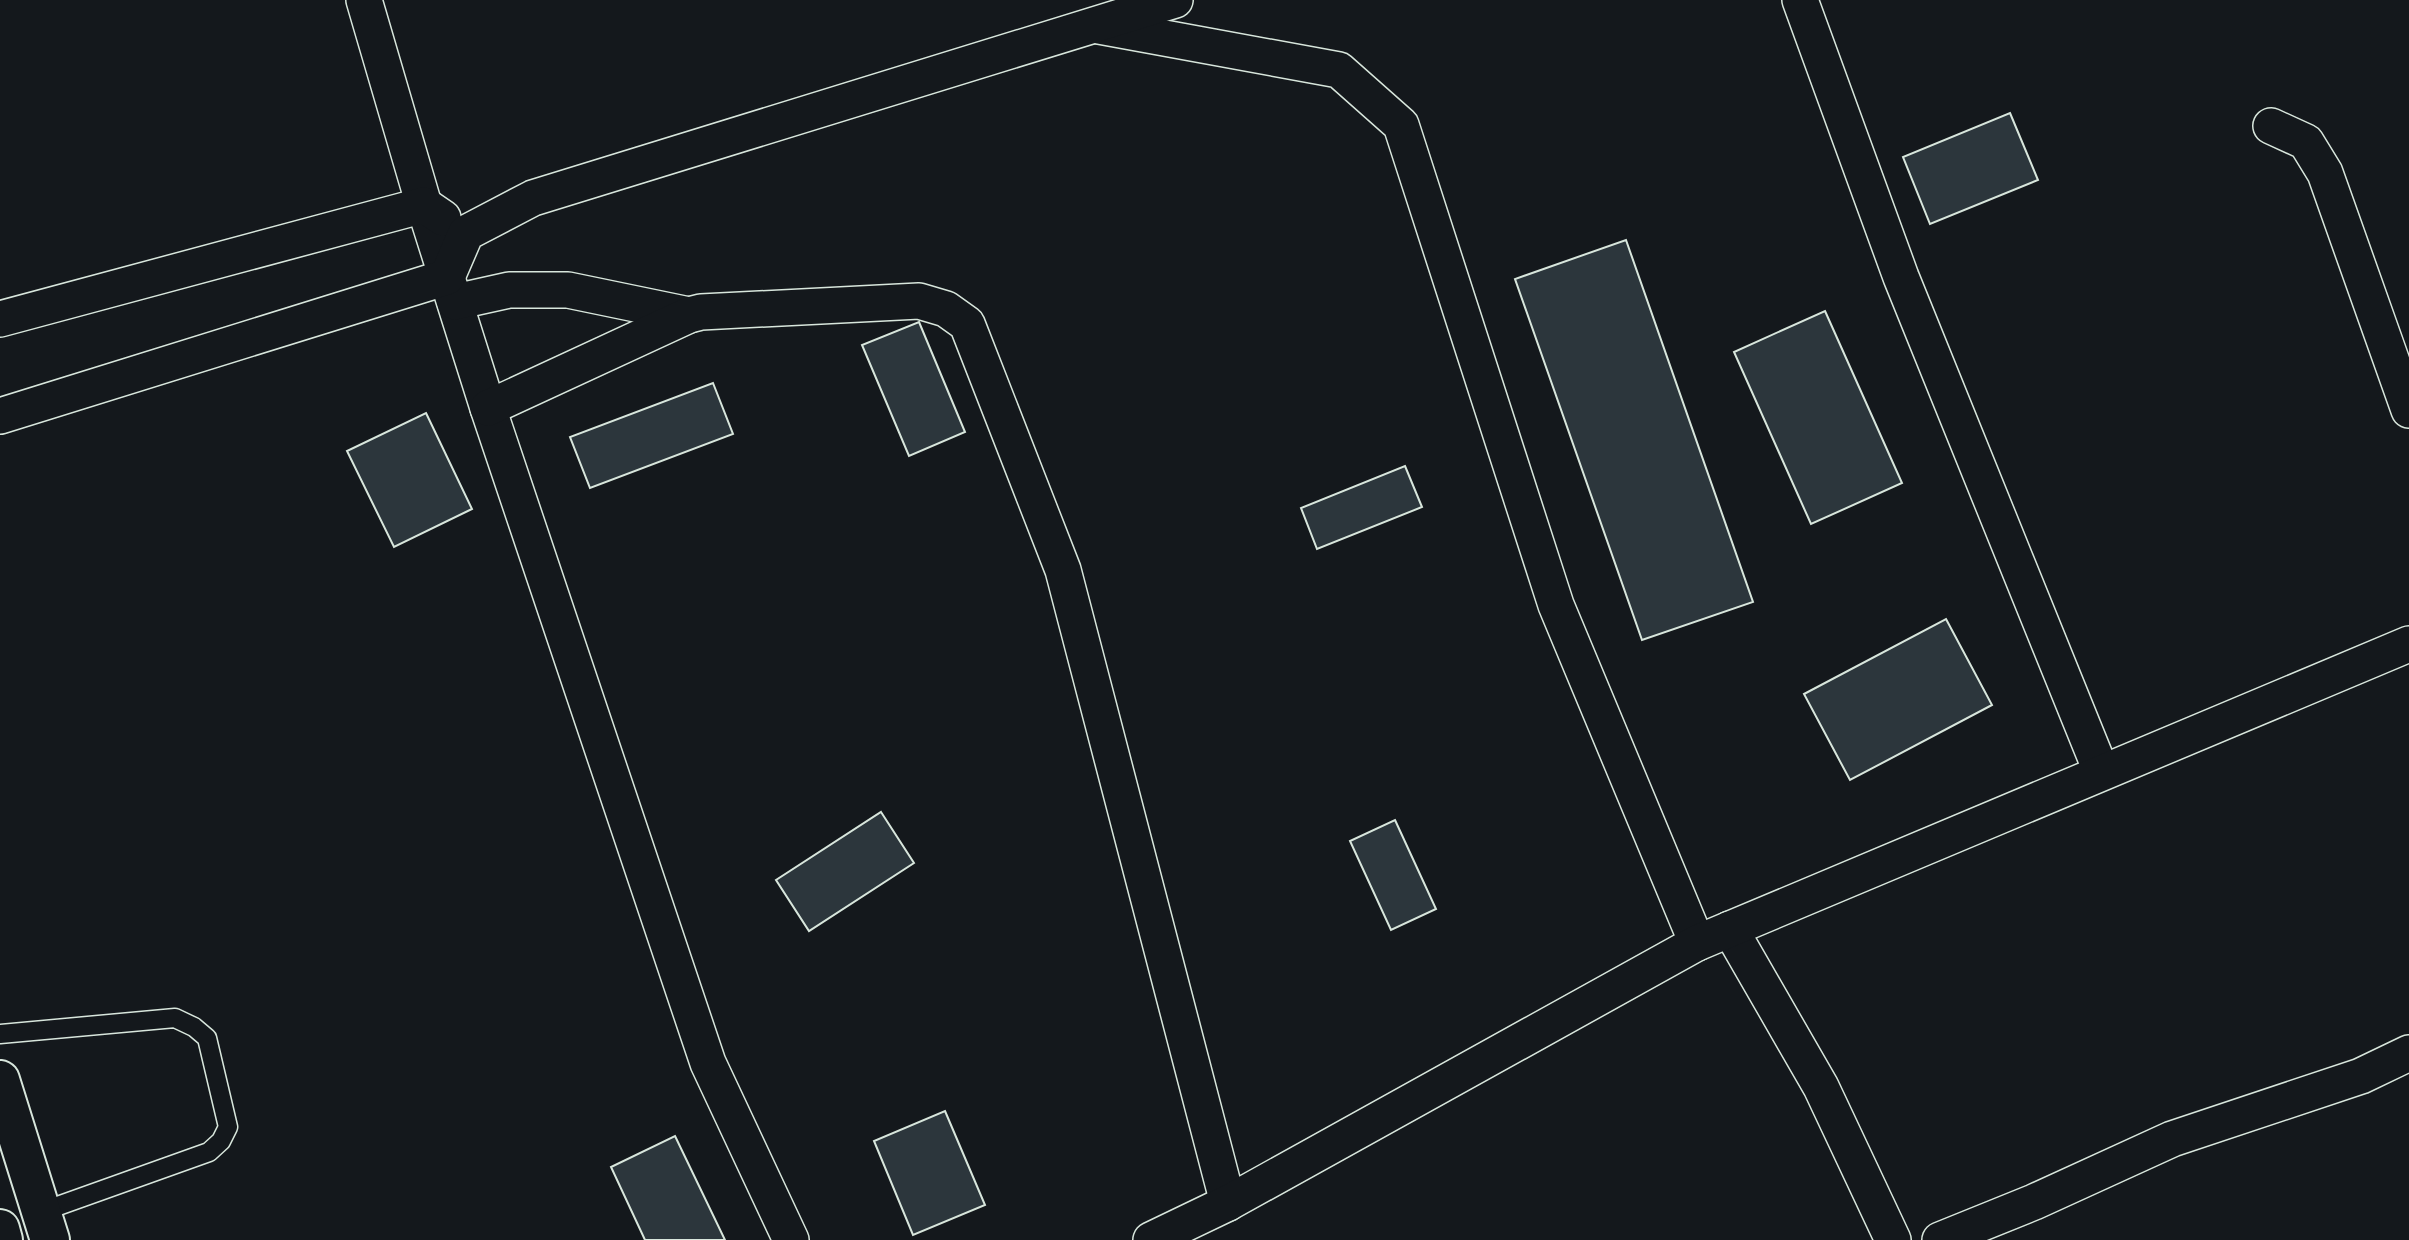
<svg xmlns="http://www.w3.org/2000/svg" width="2409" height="1240" viewBox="0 0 2409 1240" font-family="'Space Grotesk',sans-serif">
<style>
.building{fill:#2c363c;stroke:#d8e6dc;stroke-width:2}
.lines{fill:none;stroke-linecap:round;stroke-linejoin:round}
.lane-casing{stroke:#d8e6dc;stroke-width:21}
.street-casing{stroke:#d8e6dc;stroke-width:38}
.highway-casing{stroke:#d8e6dc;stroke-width:42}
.lane{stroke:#14181c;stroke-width:18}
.street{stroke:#14181c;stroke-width:35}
.highway{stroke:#14181c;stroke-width:38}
</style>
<rect width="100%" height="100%" fill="#14181c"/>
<g class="building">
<polygon points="2010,113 2038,180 1930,224 1903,157"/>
<polygon points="1626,240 1753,602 1642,640 1515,279"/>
<polygon points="1825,311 1902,483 1811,524 1734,352"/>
<polygon points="919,322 965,432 909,456 862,345"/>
<polygon points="713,383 733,434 590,488 570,437"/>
<polygon points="426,413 472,509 394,547 347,451"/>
<polygon points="1405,466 1422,507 1317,549 1301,508"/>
<polygon points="1946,619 1992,705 1850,780 1804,694"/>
<polygon points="881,812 914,863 809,931 776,880"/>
<polygon points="1395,820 1436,909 1391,930 1350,841"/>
<polygon points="945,1111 985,1205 913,1235 874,1141"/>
<polygon points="675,1136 725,1240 645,1240 611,1167"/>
</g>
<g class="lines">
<g class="lane-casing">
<polyline id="lane" points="0,1034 175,1018 194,1027 207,1038 228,1127 221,1141 209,1152 41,1212"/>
</g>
<g class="street-casing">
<g id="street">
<polyline points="364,0 424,205 488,408 708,1063 791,1240"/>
<polyline points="1800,0 1901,277 2101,771"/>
<polyline points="1099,26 1339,70 1401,125 1556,605 1697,943"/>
<polyline points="2271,126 2306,142 2325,173 2409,410"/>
<polyline points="455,302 509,290 568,290 689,315"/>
<polyline points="0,319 424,205 443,218"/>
<polyline points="488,408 689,315 701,312 919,301 946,309 967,324 1063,570 1228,1203"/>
<polyline points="0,416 447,277 466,233 533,198 1175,0"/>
<polyline points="1730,929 1821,1087 1893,1240"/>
<polyline points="1151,1240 1228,1203 1697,943 2409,644"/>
<polyline points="1940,1240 2034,1202 2172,1139 2361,1076 2409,1053"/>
</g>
</g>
<g class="highway-casing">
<g id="highway">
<polyline points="0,1080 50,1240"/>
<polyline points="0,1229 3,1240"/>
</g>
</g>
<use href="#lane" class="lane"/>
<use href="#street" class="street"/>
<use href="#highway" class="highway"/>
</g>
</svg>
